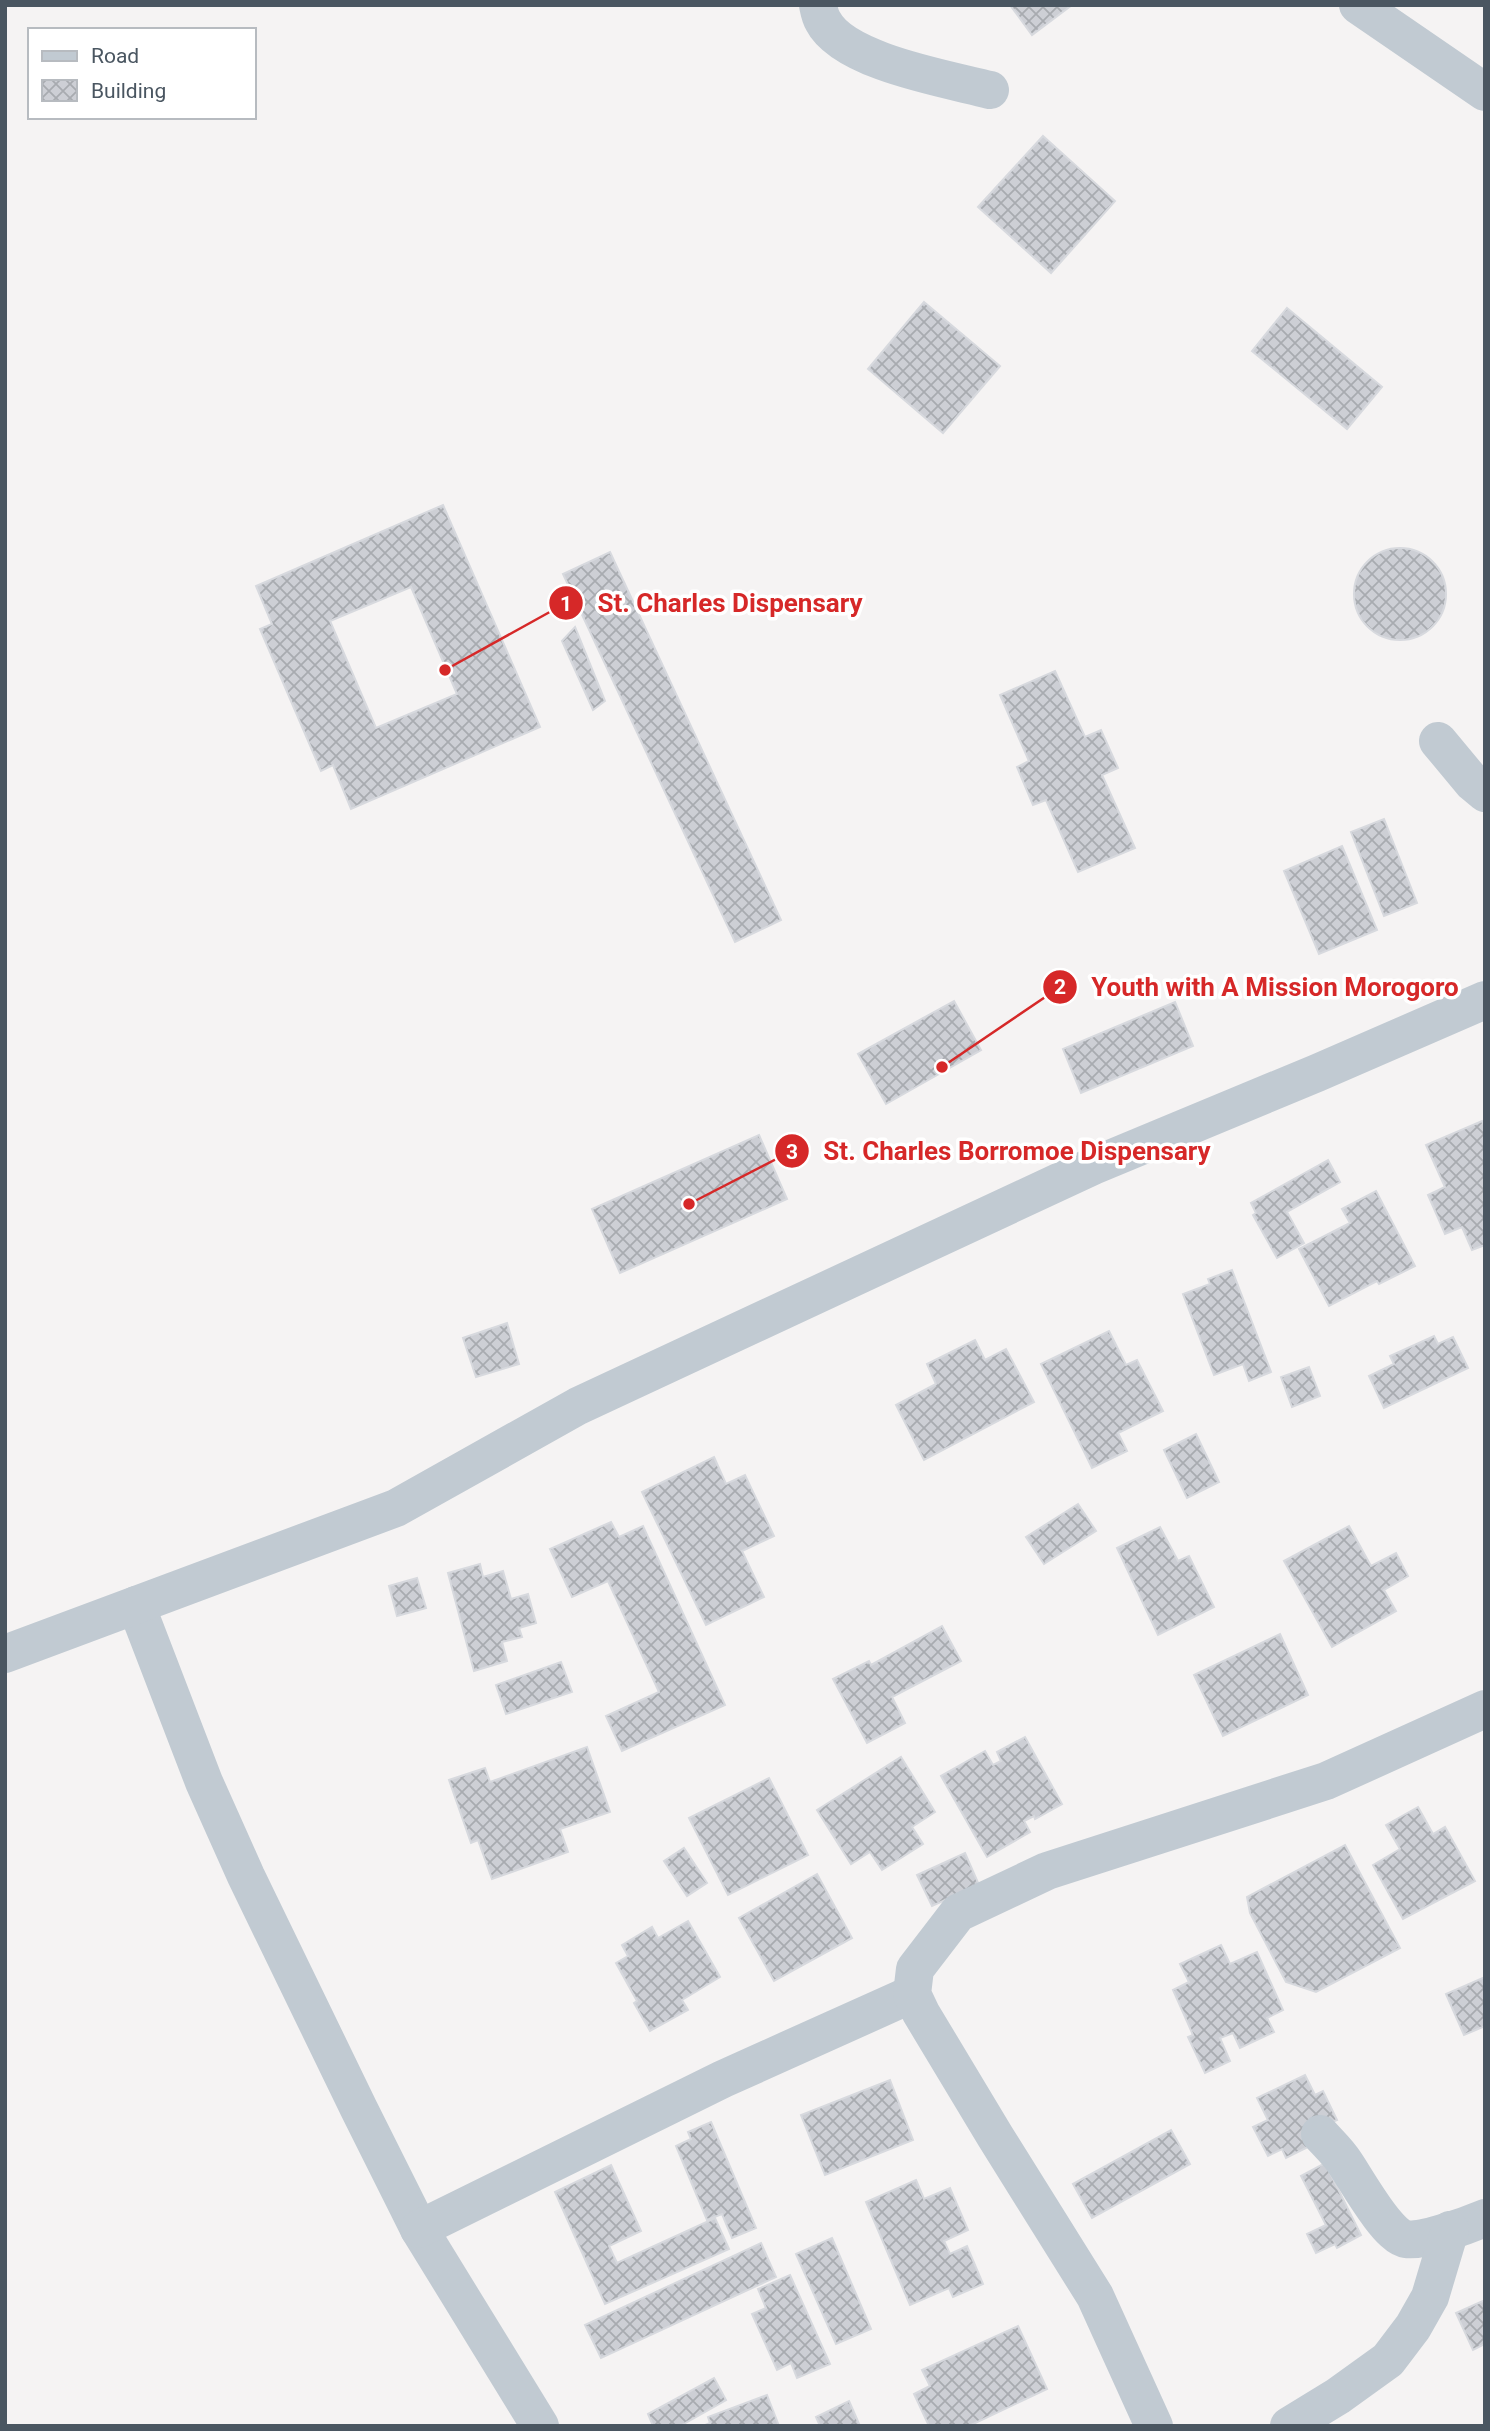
<svg xmlns="http://www.w3.org/2000/svg" width="1490" height="2431" viewBox="0 0 1490 2431" font-family="Roboto,sans-serif">
<style>
.building{fill:url(#building-cross-hatch);stroke:#d7d9de;stroke-width:2;fill-rule:evenodd}
.lines{fill:none;stroke-linecap:round;stroke-linejoin:round}
.minor{stroke:#c1cad2;stroke-width:38}
.leader{fill:none;stroke:#d62828;stroke-width:2.5}
.callout-dot{fill:#d62828;stroke:#fff;stroke-width:2.5}
.mark-label{font-size:21px;text-anchor:middle;font-weight:bold;fill:#fff}
.callout-label{font-size:26px;text-anchor:middle;font-weight:bold;fill:#d62828;stroke:#fff;stroke-width:7;stroke-linejoin:round;paint-order:stroke}
</style>
<defs>
<pattern id="building-cross-hatch" width="8" height="8" patternUnits="userSpaceOnUse" patternTransform="scale(1.75)"><rect width="8" height="8" fill="#cdcfd5"/><path d="M0 0l8 8M0 8l8-8" fill="none" stroke="#a8abb0"/></pattern>
</defs>
<rect width="100%" height="100%" fill="#f5f3f3"/>
<g class="building">
<polygon points="1010,5 1072,5 1032,35"/>
<polygon points="1043,136 1115,201 1051,273 978,207"/>
<polygon points="924,302 1000,366 943,433 868,369"/>
<polygon points="1287,308 1382,387 1347,429 1252,351"/>
<path d="M443 505 540 727 351 809 333 765 321 771 260 629 272 624 256 586ZM411 587 457 694 376 728 330 621Z"/>
<circle cx="1400" cy="594" r="46"/>
<polygon points="610,552 781,920 735,942 563,574"/>
<polygon points="575,627 605,701 593,710 562,641"/>
<polygon points="1055,671 1085,737 1101,730 1118,768 1102,775 1135,848 1078,872 1046,800 1033,805 1017,767 1029,761 1000,695"/>
<polygon points="1384,819 1417,903 1384,916 1351,832"/>
<polygon points="1342,846 1377,930 1319,954 1284,871"/>
<polygon points="954,1001 981,1050 886,1104 858,1054"/>
<polygon points="1175,1002 1193,1046 1081,1093 1063,1049"/>
<polygon points="1482,1121 1485,1127 1485,1245 1472,1250 1462,1227 1445,1234 1428,1195 1445,1187 1426,1145"/>
<polygon points="759,1135 787,1199 620,1273 592,1209"/>
<polygon points="1328,1160 1340,1182 1287,1212 1304,1243 1277,1258 1253,1215 1256,1213 1251,1203"/>
<polygon points="1376,1191 1415,1266 1379,1284 1377,1281 1329,1306 1299,1249 1350,1223 1342,1209"/>
<polygon points="1232,1270 1271,1372 1249,1381 1243,1364 1214,1375 1183,1294 1210,1284 1208,1279"/>
<polygon points="507,1323 519,1364 476,1377 463,1338"/>
<polygon points="1109,1331 1126,1365 1137,1360 1163,1411 1118,1433 1127,1451 1092,1468 1041,1364"/>
<polygon points="1434,1336 1438,1344 1453,1337 1468,1368 1384,1408 1369,1376 1394,1364 1390,1356"/>
<polygon points="975,1340 985,1360 1006,1349 1034,1402 924,1460 896,1405 936,1384 927,1364"/>
<polygon points="1309,1367 1320,1396 1292,1407 1281,1377"/>
<polygon points="1196,1434 1219,1482 1187,1498 1164,1450"/>
<polygon points="714,1457 726,1484 745,1475 774,1536 742,1551 764,1597 706,1625 642,1492"/>
<polygon points="1078,1504 1096,1531 1044,1564 1026,1537"/>
<polygon points="611,1522 619,1537 643,1526 725,1705 622,1751 606,1716 659,1692 608,1581 572,1597 550,1549"/>
<polygon points="1349,1526 1371,1566 1396,1553 1408,1576 1384,1590 1396,1611 1332,1647 1284,1561"/>
<polygon points="1160,1527 1178,1561 1189,1556 1214,1607 1158,1635 1117,1548"/>
<polygon points="480,1564 483,1577 503,1571 511,1599 528,1594 536,1623 519,1628 522,1637 502,1642 507,1661 474,1671 448,1573"/>
<polygon points="417,1578 426,1608 397,1616 389,1586"/>
<polygon points="942,1626 961,1661 892,1697 905,1723 867,1743 833,1679 869,1661 871,1665"/>
<polygon points="1280,1634 1308,1695 1223,1736 1194,1675"/>
<polygon points="561,1662 572,1692 506,1714 496,1685"/>
<polygon points="1025,1737 1062,1804 1035,1819 1034,1816 1024,1821 1030,1832 987,1857 941,1776 985,1751 993,1765 1001,1761 997,1752"/>
<polygon points="587,1747 610,1812 560,1829 568,1852 492,1879 478,1840 471,1843 449,1780 485,1768 490,1782"/>
<polygon points="901,1757 935,1812 912,1827 923,1844 882,1870 870,1852 851,1864 817,1810"/>
<polygon points="769,1778 808,1855 728,1895 689,1818"/>
<polygon points="1418,1807 1433,1834 1445,1827 1475,1881 1403,1919 1373,1865 1400,1849 1386,1825"/>
<polygon points="1345,1845 1400,1948 1316,1992 1286,1982 1250,1913 1247,1897"/>
<polygon points="684,1848 707,1883 687,1896 664,1861"/>
<polygon points="965,1853 979,1885 932,1906 917,1875"/>
<polygon points="817,1874 852,1938 774,1981 739,1918"/>
<polygon points="688,1921 720,1977 682,2000 688,2010 650,2031 634,2003 637,2001 616,1963 628,1956 622,1945 652,1927 658,1938"/>
<polygon points="1221,1945 1230,1964 1257,1952 1283,2010 1267,2018 1274,2032 1240,2048 1233,2033 1220,2038 1230,2061 1205,2073 1188,2037 1193,2035 1173,1990 1189,1982 1180,1964"/>
<polygon points="1485,1977 1485,2026 1464,2035 1446,1994"/>
<polygon points="1305,2075 1315,2095 1323,2091 1337,2120 1328,2124 1334,2134 1286,2158 1282,2149 1268,2156 1253,2127 1268,2120 1257,2098"/>
<polygon points="890,2080 913,2140 825,2175 801,2115"/>
<polygon points="711,2122 756,2228 732,2238 722,2214 707,2220 676,2146 691,2139 688,2132"/>
<polygon points="1171,2130 1190,2164 1092,2218 1073,2184"/>
<polygon points="1325,2163 1361,2235 1337,2248 1335,2244 1316,2253 1307,2234 1326,2225 1301,2176"/>
<polygon points="611,2165 641,2231 609,2246 617,2263 715,2218 729,2249 605,2304 555,2192"/>
<polygon points="916,2180 924,2199 950,2188 968,2230 944,2241 950,2254 967,2246 983,2284 953,2297 949,2288 910,2305 866,2202"/>
<polygon points="832,2238 871,2329 836,2344 796,2254"/>
<polygon points="761,2243 776,2277 601,2358 585,2325"/>
<polygon points="790,2275 830,2364 797,2378 791,2363 777,2370 752,2314 766,2308 758,2289"/>
<polygon points="1485,2300 1485,2344 1473,2350 1456,2313"/>
<polygon points="1018,2326 1047,2389 969,2426 929,2426 914,2394 930,2386 922,2370"/>
<polygon points="714,2378 726,2400 680,2426 653,2426 648,2414"/>
<polygon points="767,2395 779,2426 703,2426 710,2423 708,2417"/>
<polygon points="849,2401 860,2426 820,2426 816,2417"/>
</g>
<g class="lines">
<g class="minor">
<path d="M818 5C819 10 820 16 823 21 844 62 948 79 990 90"/>
<polyline points="1358,5 1485,92"/>
<polyline points="1438,741 1473,783 1485,793"/>
<polyline points="136,1605 204,1782 246,1876 359,2109 419,2229 540,2426"/>
<polyline points="5,1654 396,1508 578,1406 1093,1166 1317,1073 1485,1000"/>
<path d="M1320 2134C1329 2144 1338 2152 1345 2163 1356 2179 1388 2237 1406 2239 1423 2242 1468 2225 1485 2218"/>
<polyline points="419,2229 723,2079 912,1994"/>
<polyline points="1154,2426 1095,2296 995,2136 921,2013 912,1994 915,1969 958,1913 1047,1871 1326,1781 1485,1709"/>
<polyline points="1289,2426 1338,2396 1388,2360 1413,2327 1430,2297 1450,2230"/>
</g>
</g>
<path class="leader" d="M445 670L566 603M942 1067L1060 987M689 1204L792 1151"/>
<g class="callout-dot">
<circle cx="445" cy="670" r="7"/>
<circle cx="942" cy="1067" r="7"/>
<circle cx="689" cy="1204" r="7"/>
<circle cx="566" cy="603" r="18"/>
<circle cx="1060" cy="987" r="18"/>
<circle cx="792" cy="1151" r="18"/>
</g>
<g class="mark-label">
<text x="566" y="611">1</text>
<text x="1060" y="994">2</text>
<text x="792" y="1159">3</text>
</g>
<g class="callout-label">
<text x="730" y="612">St. Charles Dispensary</text>
<text x="1275" y="996">Youth with A Mission Morogoro</text>
<text x="1017" y="1160">St. Charles Borromoe Dispensary</text>
</g>
<rect width="1490" height="2431" fill="none" stroke="#4a5661" stroke-width="14"/>
<rect x="28" y="28" width="228" height="91" fill="#ffffff" stroke="#b7bbc0" stroke-width="2"/>
<rect x="42" y="51" width="35" height="10" fill="#c1cad2" stroke="#b7bbc0" stroke-width="2"/>
<text x="91" y="63" font-size="21" fill="#4a5661">Road</text>
<rect x="42" y="80" width="35" height="21" fill="url(#building-cross-hatch)" stroke="#b7bbc0" stroke-width="2"/>
<text x="91" y="98" font-size="21" fill="#4a5661">Building</text>
</svg>
